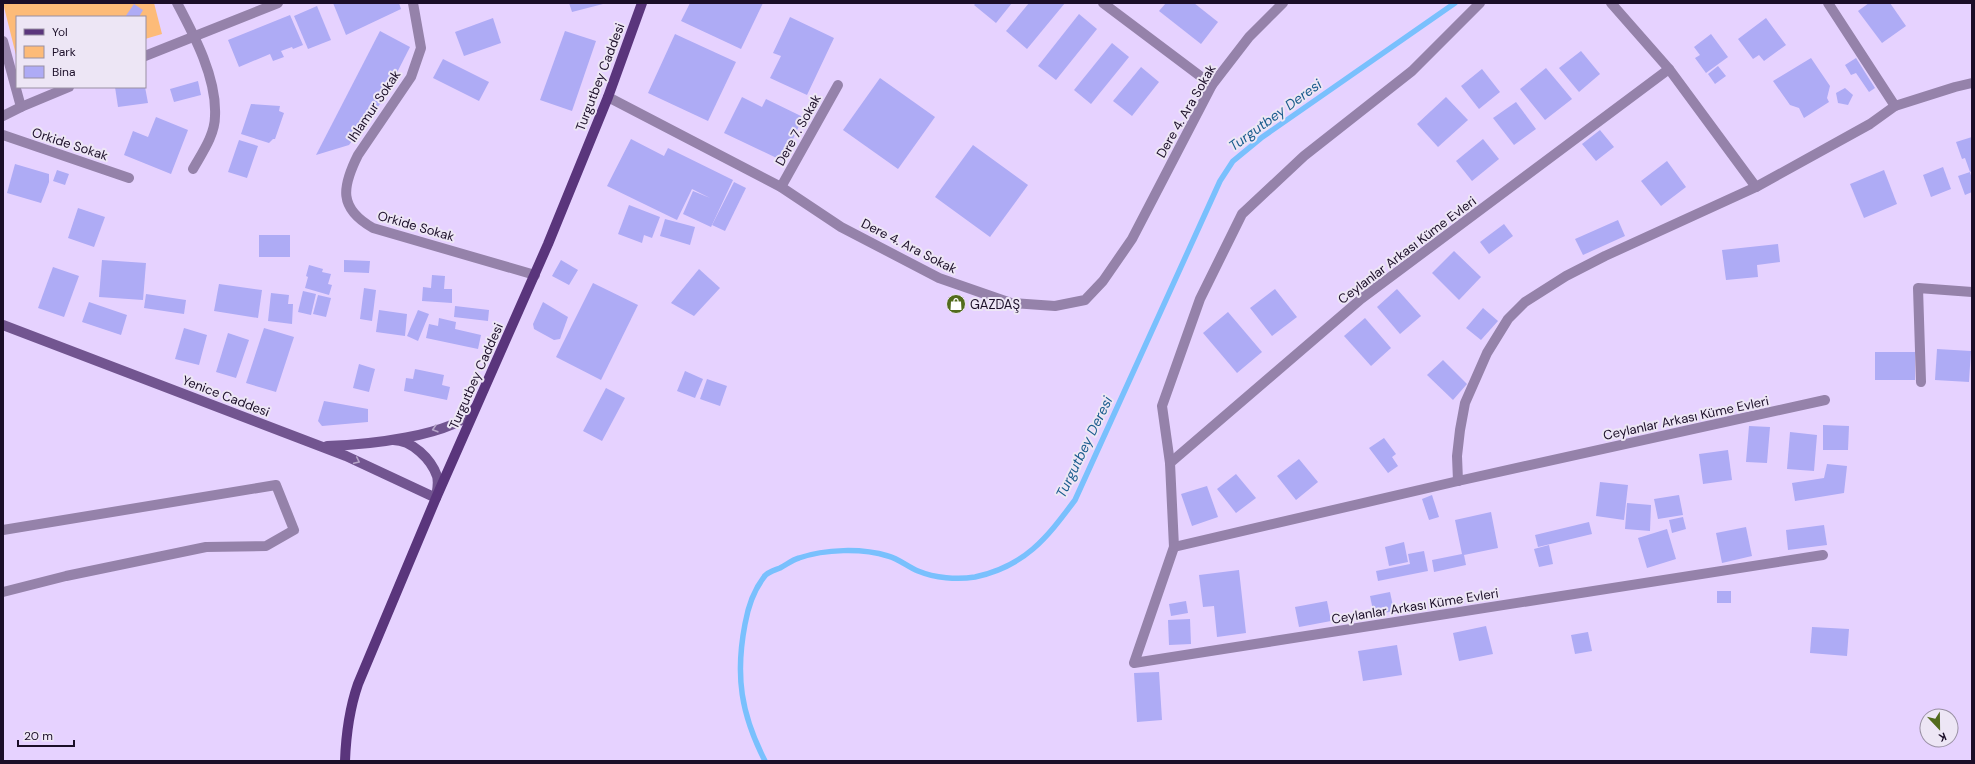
<svg xmlns="http://www.w3.org/2000/svg" width="1975" height="764" viewBox="0 0 1975 764" font-family="'DM Sans',sans-serif">
<style>
.green{fill:#fdbb78}
.lines{fill:none;stroke-linecap:round;stroke-linejoin:round}
.stream{stroke:#79c0fd;stroke-width:5.5}
.building{fill:#aeabf5}
.street{stroke:#9582aa;stroke-width:10}
.secondary{stroke:#725590;stroke-width:10}
.primary{stroke:#5a357c;stroke-width:10}
.oneway{stroke:#b6a5c8}
.labels{text-anchor:middle;dominant-baseline:central;stroke-width:4;stroke-linejoin:round;paint-order:stroke}
.street-label{font-size:13px;fill:#1b0e28;stroke:#ede6f5}
.poi-label{font-size:13px;fill:#1b0e28;stroke:#ede6f5;text-anchor:start}
.water-label{font-size:14px;font-style:italic;fill:#1a5c8d;stroke:#ede6f5}
</style>
<rect width="100%" height="100%" fill="#e6d2ff"/>
<polygon class="green" points="3,3 154,3 162,34 145,39 145,17 17,17 17,59"/>
<g class="lines">
<path class="stream" d="M765 761C741 714 735 676 745 624 748 607 754 590 764 577 767 572 775 570 780 568 786 565 792 560 799 558 825 549 862 548 888 556 899 559 908 567 918 571 935 578 957 580 975 577 1025 566 1046 539 1075 500L1220 181 1233 161 1261 138 1455 3"/>
</g>
<g class="building">
<polygon points="333,3 399,3 401,9 346,35"/>
<polygon points="569,3 603,3 603,4 572,12"/>
<polygon points="690,3 763,3 741,49 681,21"/>
<polygon points="976,3 1012,3 996,23 974,5"/>
<polygon points="1029,3 1065,3 1027,49 1006,31"/>
<polygon points="1166,3 1194,3 1218,22 1201,44 1159,11"/>
<polygon points="1869,3 1890,3 1906,26 1882,43 1858,11"/>
<polygon points="134,4 143,10 139,17 125,17"/>
<polygon points="317,6 331,40 308,49 294,16"/>
<polygon points="1079,14 1097,29 1056,80 1038,66"/>
<polygon points="290,15 303,45 293,49 292,47 281,51 284,57 273,61 270,54 239,67 228,40"/>
<polygon points="790,17 834,38 807,95 770,78 781,56 773,53"/>
<polygon points="493,18 501,43 464,56 455,32"/>
<polygon points="1766,18 1786,45 1764,61 1759,55 1753,59 1738,39"/>
<polygon points="380,31 410,47 383,100 349,145 316,155"/>
<polygon points="565,31 596,41 572,111 540,100"/>
<polygon points="675,34 736,62 708,121 648,93"/>
<polygon points="1711,34 1728,57 1706,73 1695,58 1700,55 1694,47"/>
<polygon points="1112,43 1129,57 1091,104 1074,90"/>
<polygon points="1581,51 1600,74 1579,92 1559,68"/>
<polygon points="1811,58 1830,86 1827,98 1829,102 1804,118 1799,108 1790,105 1773,81"/>
<polygon points="1856,58 1875,88 1869,92 1856,73 1851,75 1845,65"/>
<polygon points="443,59 489,82 479,101 433,78"/>
<polygon points="1718,66 1726,76 1715,84 1708,74"/>
<polygon points="1141,67 1159,82 1132,116 1113,101"/>
<polygon points="1546,68 1572,99 1545,120 1520,89"/>
<polygon points="1482,69 1500,92 1479,109 1461,86"/>
<polygon points="880,78 935,117 898,169 843,130"/>
<polygon points="198,81 201,95 174,102 170,89"/>
<polygon points="115,87 145,87 148,103 118,107"/>
<polygon points="1845,88 1853,95 1848,105 1838,103 1836,93"/>
<polygon points="742,97 762,107 766,99 803,117 783,161 724,133"/>
<polygon points="1446,97 1468,120 1438,147 1417,124"/>
<polygon points="1516,102 1536,129 1514,145 1493,118"/>
<polygon points="251,104 280,106 279,111 284,113 275,139 273,139 269,143 241,134"/>
<polygon points="156,117 188,130 171,174 124,155 133,131 148,137"/>
<polygon points="1600,130 1614,147 1596,161 1582,144"/>
<polygon points="1972,137 1972,171 1970,172 1965,158 1962,159 1956,142"/>
<polygon points="631,139 664,156 668,148 733,180 711,227 683,214 693,191 710,198 692,189 677,220 607,186"/>
<polygon points="1483,139 1499,159 1472,181 1456,161"/>
<polygon points="239,140 258,146 247,178 228,172"/>
<polygon points="973,145 1028,185 990,237 935,197"/>
<polygon points="1667,161 1686,187 1661,206 1641,181"/>
<polygon points="15,164 49,174 49,182 41,203 7,193"/>
<polygon points="1943,167 1951,189 1931,197 1923,175"/>
<polygon points="57,170 69,174 65,185 53,181"/>
<polygon points="1884,170 1897,204 1864,218 1850,184"/>
<polygon points="1970,172 1972,179 1972,192 1965,195 1958,176"/>
<polygon points="734,182 746,188 725,231 712,225"/>
<polygon points="629,205 660,217 652,238 644,235 642,243 618,234"/>
<polygon points="78,208 105,217 94,247 68,238"/>
<polygon points="665,219 695,227 690,245 660,236"/>
<polygon points="1618,220 1625,236 1583,255 1575,239"/>
<polygon points="1504,224 1513,236 1489,254 1480,242"/>
<rect x="259" y="235" width="31" height="22"/>
<polygon points="1778,244 1780,262 1757,265 1758,277 1726,280 1722,250"/>
<polygon points="1454,251 1481,277 1459,300 1432,273"/>
<polygon points="102,260 146,263 143,300 99,297"/>
<polygon points="344,260 370,261 369,273 344,272"/>
<polygon points="561,260 578,270 569,285 552,276"/>
<polygon points="309,265 323,269 322,272 331,274 328,284 332,285 329,295 305,288 308,277 306,276"/>
<polygon points="53,267 79,276 64,317 38,308"/>
<polygon points="699,269 720,288 694,316 671,303"/>
<polygon points="432,275 445,276 444,289 452,289 452,303 422,301 423,287 431,288"/>
<polygon points="593,283 638,305 601,380 556,357"/>
<polygon points="219,284 262,290 258,318 214,311"/>
<polygon points="364,288 376,290 372,321 360,319"/>
<polygon points="1275,289 1297,317 1272,336 1250,308"/>
<polygon points="1397,289 1421,316 1400,334 1377,307"/>
<polygon points="303,291 316,294 311,315 298,312"/>
<polygon points="271,293 289,295 288,304 293,304 292,324 268,321"/>
<polygon points="146,294 186,300 184,314 144,308"/>
<polygon points="318,295 331,298 326,317 313,314"/>
<polygon points="89,302 127,315 121,335 82,322"/>
<polygon points="543,302 568,317 560,339 554,340 534,329 533,324"/>
<polygon points="455,306 489,310 488,321 454,317"/>
<polygon points="1483,308 1498,321 1481,340 1466,328"/>
<polygon points="379,310 407,314 405,336 376,332"/>
<polygon points="418,310 429,314 418,341 407,336"/>
<polygon points="1228,312 1262,352 1237,373 1203,333"/>
<polygon points="439,318 456,322 455,329 481,335 478,349 426,338 429,324 438,326"/>
<polygon points="1365,318 1391,348 1371,366 1344,336"/>
<polygon points="184,328 207,335 199,365 175,359"/>
<polygon points="264,328 294,337 276,392 246,383"/>
<polygon points="228,333 249,340 236,378 216,372"/>
<polygon points="1937,349 1971,351 1969,382 1935,380"/>
<rect x="1875" y="352" width="40" height="28"/>
<polygon points="1443,360 1467,384 1453,400 1427,375"/>
<polygon points="359,364 375,369 369,392 353,388"/>
<polygon points="415,369 444,375 442,385 450,387 447,400 404,391 406,378 413,379"/>
<polygon points="685,371 703,379 695,398 677,391"/>
<polygon points="707,379 727,386 720,406 700,399"/>
<polygon points="606,388 625,398 602,441 583,431"/>
<polygon points="324,401 368,409 368,422 322,426 318,421"/>
<polygon points="1823,425 1849,426 1848,450 1823,450"/>
<polygon points="1749,426 1770,427 1767,463 1746,462"/>
<polygon points="1790,432 1817,435 1814,471 1787,469"/>
<polygon points="1384,438 1396,454 1392,457 1398,466 1388,473 1369,448"/>
<polygon points="1728,450 1732,480 1703,484 1699,454"/>
<polygon points="1299,459 1318,482 1296,500 1277,476"/>
<polygon points="1827,464 1847,466 1844,493 1795,501 1792,483 1824,478"/>
<polygon points="1236,474 1256,498 1236,513 1217,489"/>
<polygon points="1600,482 1628,485 1624,520 1596,516"/>
<polygon points="1207,486 1218,517 1192,526 1181,494"/>
<polygon points="1432,495 1439,517 1429,520 1422,499"/>
<polygon points="1679,495 1683,515 1658,519 1654,499"/>
<polygon points="1627,503 1651,505 1650,531 1625,529"/>
<polygon points="1491,512 1498,548 1464,555 1466,565 1434,572 1432,560 1462,554 1455,520"/>
<polygon points="1683,517 1686,529 1672,533 1669,520"/>
<polygon points="1589,522 1592,534 1538,547 1535,535"/>
<polygon points="1824,525 1827,545 1788,550 1786,530"/>
<polygon points="1746,527 1752,556 1722,563 1716,533"/>
<polygon points="1667,529 1676,559 1647,568 1638,538"/>
<polygon points="1404,542 1408,562 1389,566 1385,547"/>
<polygon points="1549,545 1553,564 1539,567 1534,549"/>
<polygon points="1424,551 1428,571 1378,581 1376,571 1410,564 1408,554"/>
<polygon points="1239,570 1246,633 1217,637 1214,606 1203,607 1199,575"/>
<rect x="1717" y="591" width="14" height="12"/>
<polygon points="1390,592 1394,611 1374,615 1370,596"/>
<polygon points="1186,601 1188,613 1171,616 1169,604"/>
<polygon points="1327,601 1331,621 1299,627 1295,607"/>
<polygon points="1190,619 1191,644 1169,645 1168,620"/>
<polygon points="1486,626 1493,654 1459,661 1453,633"/>
<polygon points="1812,627 1849,629 1847,656 1810,653"/>
<polygon points="1588,632 1592,651 1575,654 1571,635"/>
<polygon points="1397,645 1402,675 1363,681 1358,651"/>
<polygon points="1159,672 1162,720 1137,722 1134,673"/>
</g>
<g class="lines">
<g class="street">
<path d="M177 3C194 35 217 78 215 116 215 135 202 153 193 169"/>
<path d="M413 3 421 48 411 77 358 155C342 187 338 208 373 228L535 275"/>
<polyline points="1103,3 1212,85"/>
<polyline points="1480,3 1412,71 1304,156 1242,214 1200,299 1162,406 1170,463 1174,547 1134,663 1823,555"/>
<polyline points="1611,3 1669,69 1756,187"/>
<polyline points="1828,3 1895,106"/>
<polyline points="3,41 21,107"/>
<polyline points="145,56 278,3"/>
<polyline points="608,97 781,187 841,227 939,278 1011,303 1055,306 1085,300 1103,281 1132,239 1212,85 1249,37 1283,3"/>
<polyline points="3,116 21,107 69,87"/>
<polyline points="3,135 129,178"/>
<polyline points="781,187 838,85"/>
<polyline points="1921,382 1918,288 1972,292"/>
<polyline points="1170,463 1361,299 1669,69"/>
<polyline points="1458,481 1457,456 1460,430 1465,403 1487,353 1508,319 1525,302 1566,276 1605,256 1756,187 1870,124 1895,106 1955,87 1972,83"/>
<polyline points="3,530 276,485 294,530 266,546 206,547 66,576 3,592"/>
<polyline points="1174,547 1458,481 1825,400"/>
</g>
<g class="secondary">
<path d="M3 325 346 456 436 498C437 491 439 483 437 476 431 459 412 440 393 440"/>
<path d="M327 446C360 445 456 437 475 408"/>
</g>
<path class="primary" d="M345 761C346 734 349 710 358 684L436 498 548 244 608 97 642 3"/>
</g>
<defs><path id="oneway-chevron" d="M-2-3.5L2.5 0L-2 3.5" fill="none" stroke-width="1.6" stroke-linecap="round" stroke-linejoin="round"/></defs>
<g class="oneway">
<use href="#oneway-chevron" transform="translate(435 429) rotate(164)"/>
<use href="#oneway-chevron" transform="translate(357 461) rotate(25)"/>
</g>
<defs>
<g id="shop-disc" transform="scale(1)"><circle r="9.5" fill="#526b1d" stroke="#ede6f5"/><path d="M-5-2.5h2.3a2.7 3.5 0 0 1 5.4 0H5L5.5 6h-11ZM-1.5-2.5h3a1.5 2.3 0 0 0-3 0Z" fill="#fff"/></g>
</defs>
<g fill-rule="evenodd">
<use href="#shop-disc" x="956" y="304"/>
</g>
<g class="labels">
<g class="street-label">
<text transform="translate(600 77) rotate(-69)">Turgutbey Caddesi</text>
<text transform="translate(374 106) rotate(-56)">Ihlamur Sokak</text>
<text transform="translate(1186 111) rotate(-60)">Dere 4. Ara Sokak</text>
<text transform="translate(798 130) rotate(-61)">Dere 7. Sokak</text>
<text transform="translate(70 144) rotate(18)">Orkide Sokak</text>
<text transform="translate(416 226) rotate(16)">Orkide Sokak</text>
<text transform="translate(909 246) rotate(27)">Dere 4. Ara Sokak</text>
<text transform="translate(1407 250) rotate(-37)">Ceylanlar Arkası Küme Evleri</text>
<text transform="translate(476 376) rotate(-66)">Turgutbey Caddesi</text>
<text transform="translate(226 396) rotate(21)">Yenice Caddesi</text>
<text transform="translate(1686 418) rotate(-12)">Ceylanlar Arkası Küme Evleri</text>
<text transform="translate(1415 606) rotate(-9)">Ceylanlar Arkası Küme Evleri</text>
</g>
<g class="poi-label">
<text x="970" y="304">GAZDAŞ</text>
</g>
<g class="water-label">
<text transform="translate(1275 115) rotate(-36)">Turgutbey Deresi</text>
<text transform="translate(1084 447) rotate(-64)">Turgutbey Deresi</text>
</g>
</g>
<rect width="1975" height="764" fill="none" stroke="#1b0e28" stroke-width="8"/>
<rect x="16" y="16" width="130" height="72" fill="#ede6f5" stroke="#9990a3"/>
<rect x="24" y="29" width="20" height="6" fill="#5a357c" stroke="#9990a3"/>
<text x="52" y="36" font-size="12" fill="#1b0e28">Yol</text>
<rect x="24" y="46" width="20" height="12" fill="#fdbb78" stroke="#9990a3"/>
<text x="52" y="56" font-size="12" fill="#1b0e28">Park</text>
<rect x="24" y="66" width="20" height="12" fill="#aeabf5" stroke="#9990a3"/>
<text x="52" y="76" font-size="12" fill="#1b0e28">Bina</text>
<g transform="translate(1939 728) rotate(158)"><circle r="19" fill="#ede6f5" stroke="#9990a3"/>
<path d="M0-3L7 15L0 10L-7 15Z" fill="#526b1d"/>
<text y="-6" font-size="11" font-weight="bold" text-anchor="middle" fill="#1b0e28">K</text>
</g>
<path d="M18 740v6h56v-6" fill="none" stroke="#1b0e28" stroke-width="2"/>
<text x="24" y="740" font-size="12" fill="#1b0e28" stroke="#ede6f5" stroke-width="3" paint-order="stroke">20 m</text>
</svg>
